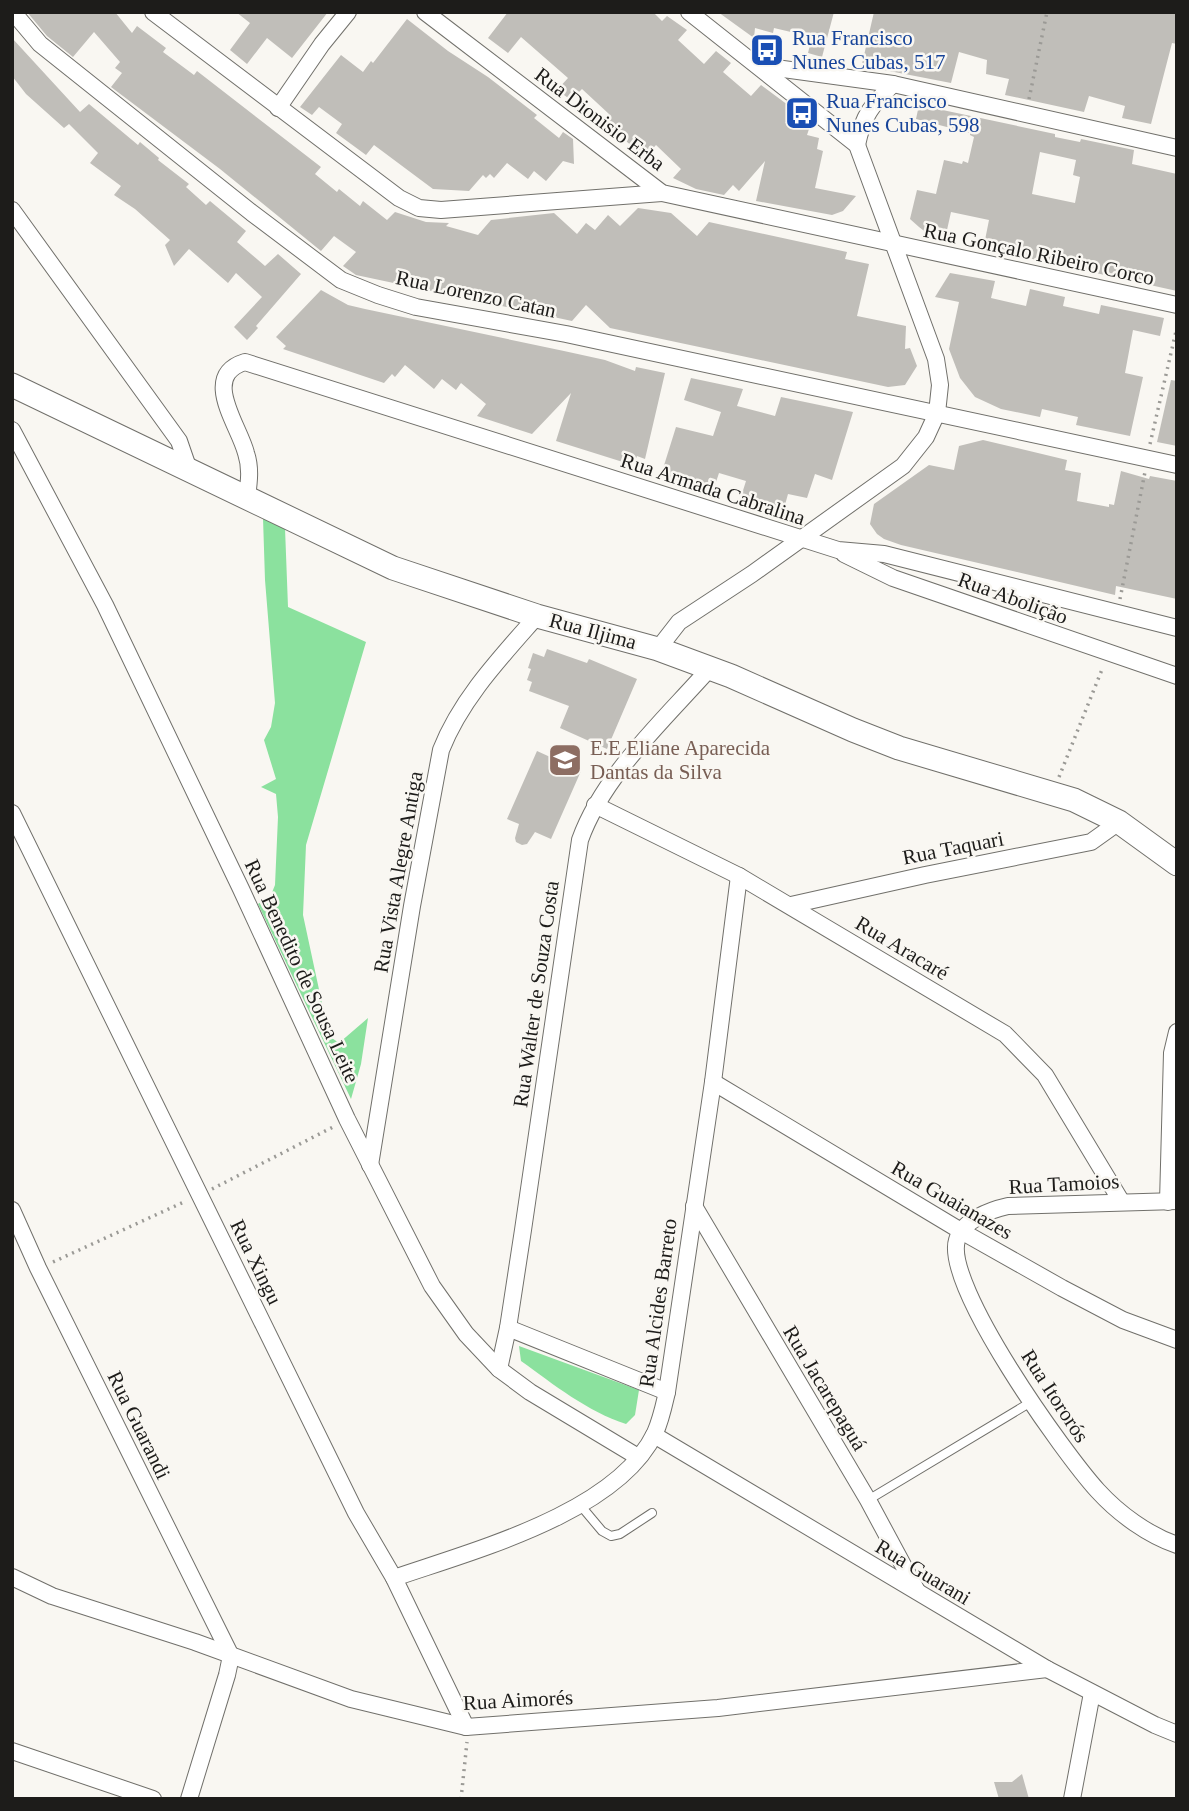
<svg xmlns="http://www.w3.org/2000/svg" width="1189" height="1811" viewBox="0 0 1189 1811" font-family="Georgia,serif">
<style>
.green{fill:#8be19e}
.building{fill:#c0beb9;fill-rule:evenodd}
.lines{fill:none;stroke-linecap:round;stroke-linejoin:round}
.lane-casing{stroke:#71706b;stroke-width:10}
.street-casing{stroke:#71706b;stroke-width:18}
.secondary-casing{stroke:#71706b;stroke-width:25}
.path{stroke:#9b9a96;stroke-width:3.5;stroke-dasharray:2 5;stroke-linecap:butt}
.lane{stroke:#fff;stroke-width:8}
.street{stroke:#fff;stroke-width:16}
.secondary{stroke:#fff;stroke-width:23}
.labels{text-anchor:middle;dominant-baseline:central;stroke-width:5;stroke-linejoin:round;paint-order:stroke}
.transit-label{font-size:21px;fill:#164399;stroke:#f9f7f2;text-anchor:start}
.street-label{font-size:21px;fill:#1d1c1a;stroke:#f9f7f2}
.education-label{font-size:21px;fill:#785e54;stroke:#f9f7f2;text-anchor:start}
</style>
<rect width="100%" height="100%" fill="#f9f7f2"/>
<g class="green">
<polygon points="263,518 285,528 288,607 366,642 306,845 303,915 329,1036 339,1043 368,1018 361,1064 351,1099 258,904 271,895 275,885 278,817 276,794 261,787 276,779 264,740 271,727 275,703 265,580"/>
<path d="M519 1346 639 1390 635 1415 626 1424C588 1412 553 1384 521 1361Z"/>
</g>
<g class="building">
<polygon points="27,12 115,12 132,33 137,26 166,48 163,52 194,75 197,71 321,167 315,174 337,192 339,189 360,206 363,201 387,220 395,212 426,222 449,223 446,226 478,235 491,220 554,213 577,234 586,223 595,230 608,215 620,226 638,208 671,213 697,236 709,222 847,252 845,259 869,264 857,316 906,326 905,349 910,348 917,366 905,385 888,387 610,328 586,305 572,321 356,275 343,266 356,252 334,236 321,251 220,169 111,87 122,73 115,68 120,62 94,32 73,57 47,36"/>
<polygon points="236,12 328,12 292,58 267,38 247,64 230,50 250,23"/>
<polygon points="508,12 653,12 662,21 667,16 687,30 678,40 704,64 716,51 731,63 723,72 751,96 761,85 796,111 785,123 809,129 807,135 819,138 817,149 823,151 815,188 856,196 843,211 832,215 756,201 765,161 739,191 733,185 724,195 696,189 673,178 681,169 656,145 645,157 602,121 609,114 582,89 571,100 557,90 568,78 521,37 508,53 488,38"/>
<polygon points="718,12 834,12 822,57 808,53 812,37 774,28 773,33 755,28 754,38"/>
<polygon points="874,12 1177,12 1177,44 1172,43 1151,124 1122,118 1125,106 1089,96 1084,112 1005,95 1009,79 986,74 987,60 959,52 951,83 879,69 862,64"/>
<polygon points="407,19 448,51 488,77 537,115 534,118 559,138 563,132 573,139 574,164 563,161 546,181 534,171 528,179 507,163 494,178 490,174 486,178 483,175 469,191 433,189 374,145 366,155 336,133 342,124 319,107 312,115 300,107 341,55 363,72 371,61 373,63"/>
<polygon points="12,38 80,112 89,104 138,145 140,142 159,158 158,160 189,184 186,187 206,205 210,201 246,231 237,242 265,266 278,254 301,274 256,326 258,328 247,340 234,327 262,297 236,273 228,283 189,249 174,266 165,245 170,240 135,209 114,195 121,186 90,163 98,153 69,124 64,128 26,94 12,76"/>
<path d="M919 105 1055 134V137L1080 142 1081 139 1134 150 1132 164 1177 174V291L1019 256 1020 253 984 245 989 220 951 212 947 230 930 226 928 234 919 227 910 219 917 190 936 194 944 160 962 164 963 161 968 163 974 137 970 135V133L916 119ZM1040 152 1076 160 1073 175 1080 177 1075 203 1032 194Z"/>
<polygon points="950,273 995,281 991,298 1026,306 1030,289 1065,297 1063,306 1099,314 1101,305 1164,318 1160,336 1133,330 1125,373 1143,377 1130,436 1076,425 1078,417 1042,409 1040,417 1001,409 975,397 960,378 949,349 959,302 935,297"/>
<polygon points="321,290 348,305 365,309 564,351 605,360 635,371 636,367 665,373 645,459 637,456 635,461 627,458 626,463 556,441 571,393 532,434 477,416 486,404 461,383 456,390 442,379 434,389 405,365 395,377 392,374 384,383 283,349 286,346 276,337"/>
<polygon points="691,378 743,389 737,406 775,416 781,397 853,412 832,480 815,474 807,498 788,494 783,512 740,500 746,481 719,473 713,491 661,475 676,427 713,436 721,412 684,400"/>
<polygon points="1171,380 1177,381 1177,446 1157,442"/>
<polygon points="983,440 1067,460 1065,470 1081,473 1077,501 1109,507 1109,504 1114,505 1121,471 1149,479 1150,476 1177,481 1175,532 1177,532 1177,599 1116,586 1115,595 901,545 884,539 877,534 870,524 874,504 929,465 954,470 959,446"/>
<polygon points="547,649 587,663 589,659 637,679 607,749 560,728 569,706 529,691 532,682 527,680 531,669 528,668 533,653 544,657"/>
<polygon points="537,751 581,771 551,839 535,832 527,844 522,845 516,842 515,838 519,824 507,819"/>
<polygon points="1022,1774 1029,1799 999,1799 994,1782 1012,1782"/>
</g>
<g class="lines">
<g class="lane-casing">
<g id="lane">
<polyline points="868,1500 1031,1402"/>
<polyline points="581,1506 602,1531 611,1536 620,1534 652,1513"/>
</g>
</g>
<g class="street-casing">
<g id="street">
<polyline points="13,12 40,44 252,213 341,280 378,295 416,307 566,334 1177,465"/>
<polyline points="153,12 399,198 419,208 441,210 662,193"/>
<polyline points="425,12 662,193 1177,305"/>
<polyline points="761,66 893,84 1177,148"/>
<polyline points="278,108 322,44 348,12"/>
<path d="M857 145C863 115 872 105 893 84"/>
<polyline points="12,210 179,441 189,470"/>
<polyline points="12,430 105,605 241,889 347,1119 432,1286 466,1334 499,1369 530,1392 638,1457"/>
<path d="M247 497C249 482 251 468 246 453 239 425 200 376 245 362L838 550 884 554 1177 628"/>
<polyline points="844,554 893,578 1177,676"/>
<polyline points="658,649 679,622 752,574 903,466 926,437 937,413 940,385 936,359 857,145 689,12"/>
<polyline points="595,805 739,876 1005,1034 1045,1075 1121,1201"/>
<polyline points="12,813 356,1513 394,1578 466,1727"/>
<polyline points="791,905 925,875 1091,842 1119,822"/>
<polyline points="713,1082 961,1231 1062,1288 1123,1320 1177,1340"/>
<path d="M370 1165 412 906 441 750C461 699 501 657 537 616"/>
<path d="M1177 1201 1008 1206C990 1210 963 1220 957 1240 943 1285 1065 1455 1098 1491 1119 1514 1148 1535 1177 1545"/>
<polyline points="1168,1202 1172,1053 1177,1032"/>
<polyline points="694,1206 868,1500 917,1591"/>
<polyline points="12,1210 38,1268 231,1656"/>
<polyline points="508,1328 667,1392"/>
<path d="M499 1369 508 1328 523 1230 580 840C603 775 665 719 710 668"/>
<polyline points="654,1435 1047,1669 1155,1725 1177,1734"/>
<polyline points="12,1577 52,1596 195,1642 351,1699 466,1727 718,1708 1047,1669"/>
<path d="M394 1578C472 1551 617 1513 655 1433 661 1420 664 1405 667 1392L713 1082 739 876"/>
<polyline points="12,1751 153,1799"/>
<polyline points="189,1799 227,1675 231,1656"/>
<polyline points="1072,1799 1092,1693"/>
</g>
</g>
<g class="secondary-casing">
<polyline id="secondary" points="12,385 393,568 537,616 658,649 731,676 853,730 899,748 1074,800 1119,822 1177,864"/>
</g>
<g class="path">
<polyline points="1029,99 1047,12"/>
<polyline points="1150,444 1177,327"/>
<polyline points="1120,599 1145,472"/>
<polyline points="1059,777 1103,667"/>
<polyline points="212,1189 333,1127"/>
<polyline points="53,1262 186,1201"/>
<polyline points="461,1799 467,1742"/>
</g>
<use href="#lane" class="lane"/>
<use href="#street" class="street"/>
<use href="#secondary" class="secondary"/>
</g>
<defs>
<g id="bus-square" transform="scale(1.75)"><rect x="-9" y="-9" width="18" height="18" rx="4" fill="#1a4fb4" stroke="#f9f7f2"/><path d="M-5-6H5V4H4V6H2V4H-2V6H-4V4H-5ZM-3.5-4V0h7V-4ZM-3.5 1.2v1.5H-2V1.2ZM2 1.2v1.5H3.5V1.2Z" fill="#fff"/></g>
<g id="school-square" transform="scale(1.75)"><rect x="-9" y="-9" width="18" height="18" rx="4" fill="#8d6e63" stroke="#f9f7f2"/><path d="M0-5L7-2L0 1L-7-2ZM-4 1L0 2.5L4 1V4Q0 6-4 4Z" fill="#fff"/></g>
</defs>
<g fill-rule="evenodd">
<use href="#bus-square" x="767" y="50"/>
<use href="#bus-square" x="802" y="113"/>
<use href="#school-square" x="565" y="760"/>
</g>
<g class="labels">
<g class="transit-label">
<text x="792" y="38">Rua Francisco<tspan x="792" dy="24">Nunes Cubas, 517</tspan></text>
<text x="826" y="101">Rua Francisco<tspan x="826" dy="24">Nunes Cubas, 598</tspan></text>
</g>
<g class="street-label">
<text transform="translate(600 119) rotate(37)">Rua Dionisio Erba</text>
<text transform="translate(1039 254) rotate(12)">Rua Gonçalo Ribeiro Corco</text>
<text transform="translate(476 294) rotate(12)">Rua Lorenzo Catan</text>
<text transform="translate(713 489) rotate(18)">Rua Armada Cabralina</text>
<text transform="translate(1013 598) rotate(20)">Rua Abolição</text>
<text transform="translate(593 631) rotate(15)">Rua Iljima</text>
<text transform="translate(953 848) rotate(-11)">Rua Taquari</text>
<text transform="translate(398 872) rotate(-80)">Rua Vista Alegre Antiga</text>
<text transform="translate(902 948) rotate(31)">Rua Aracaré</text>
<text transform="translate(302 971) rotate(65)">Rua Benedito de Sousa Leite</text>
<text transform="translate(536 994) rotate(-82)">Rua Walter de Souza Costa</text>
<text transform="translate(1064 1184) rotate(-3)">Rua Tamoios</text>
<text transform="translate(952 1200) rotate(30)">Rua Guaianazes</text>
<text transform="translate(256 1262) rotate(64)">Rua Xingu</text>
<text transform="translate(658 1303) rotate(-82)">Rua Alcides Barreto</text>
<text transform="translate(825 1388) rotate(59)">Rua Jacarepaguá</text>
<text transform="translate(1055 1396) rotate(57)">Rua Itororós</text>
<text transform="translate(139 1425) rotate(64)">Rua Guarandi</text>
<text transform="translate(923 1572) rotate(31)">Rua Guarani</text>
<text transform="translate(518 1700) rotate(-3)">Rua Aimorés</text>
</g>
<g class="education-label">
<text x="590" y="748">E.E Eliane Aparecida<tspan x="590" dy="24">Dantas da Silva</tspan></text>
</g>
</g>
<rect width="1189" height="1811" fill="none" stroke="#1d1c1a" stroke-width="28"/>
</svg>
